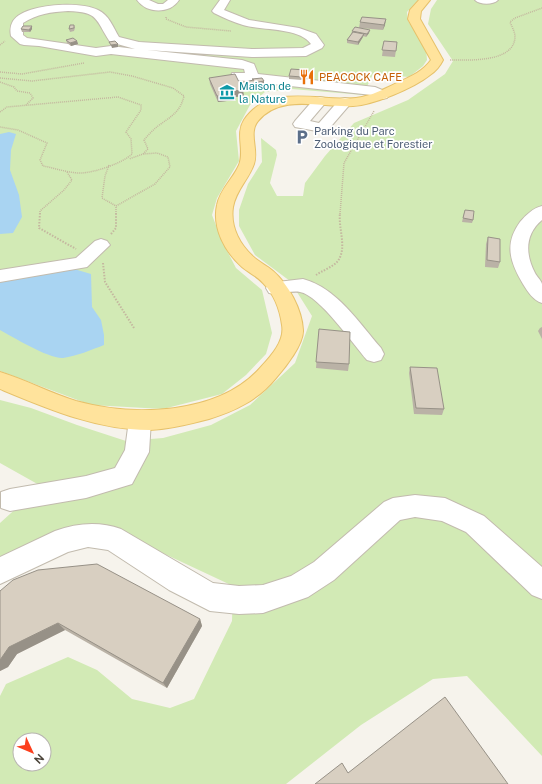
<svg xmlns="http://www.w3.org/2000/svg" width="542" height="784" viewBox="0 0 542 784" font-family="'Public Sans',sans-serif">
<style>
.green{fill:#d2eab5;fill-rule:evenodd}
.water{fill:#a9d4f2}
.lines{fill:none;stroke-linecap:round;stroke-linejoin:round}
.minor-casing{stroke:#c2bbae;stroke-width:2}
.major-casing{stroke:#e6c16a;stroke-width:2}
.path-far1{stroke:#c4b79f;stroke-width:1.5;stroke-dasharray:1 1;stroke-linecap:butt}
.path{stroke:#c4b79f;stroke-width:2;stroke-dasharray:1.5 1.5;stroke-linecap:butt}
.minor{fill:#fff;fill-rule:evenodd}
.major{fill:#ffe39c;fill-rule:evenodd}
.wall{fill:#bab2a6}
.shaded-wall{fill:#979187}
.building{fill:#d8cfc1;stroke:#979187}
.labels{text-anchor:middle;dominant-baseline:central;stroke-width:3.5;stroke-linejoin:round;paint-order:stroke}
.far-food-label{font-size:11px;fill:#c56008;stroke:#fff;text-anchor:start}
.far-culture-label{font-size:11px;fill:#0d838f;stroke:#fff;text-anchor:start}
.far-service-label{font-size:11px;fill:#4e5e75;stroke:#fff;text-anchor:start}
</style>
<rect width="100%" height="100%" fill="#f6f3ec"/>
<g class="green">
<polygon points="0,0 418,0 407,12 408,21 426,48 427,60 423,66 409,77 373,74 363,95 292,89 265,92 250,105 236,131 239,161 217,198 212,215 222,241 236,268 262,290 272,333 266,354 246,375 222,394 163,409 91,405 0,371"/>
<path d="M437 0H542V756L467 676 433 679 361 725 286 784H0V696L6 684 68 657 97 670 132 699 170 708 194 699 232 621 233 586 107 527 0 565V523L41 486 0 463V400L31 408 77 425 126 441 163 438 211 425 250 405 295 363 312 316 290 281 255 255 239 226V210L248 184 262 162 261 138 276 150 277 155 270 183 277 196H303L305 183 325 156 354 123 408 100 445 74 453 61 428 24 431 9ZM20 740H44V764H20Z"/>
</g>
<g class="water">
<polygon points="9,132 16,134 11,150 10,170 19,195 22,217 13,233 0,234 0,134"/>
<path d="M74 269 91 274 92 307 101 320 104 335V345C91 350 77 356 63 358 49 359 13 337 0 330V281Z"/>
</g>
<g class="lines">
<g class="minor-casing">
<g id="minor">
<path d="M137 0H149L158 4H163L168 0H179C170 14 147 14 137 0Z"/>
<path d="M220 0H230L224 10 249 20 299 28 316 34 324 45 322 48 306 56 252 57 147 50 242 60 254 64 258 74 375 87 387 92 389 95 387 98 382 99 372 95 237 80 232 79 231 76 232 73H245L244 69 111 54 96 56 39 46 24 45 20 44 11 36C10 31 10 26 13 21 25 3 81 1 98 10 109 15 113 27 119 37L139 42 252 49 303 48 311 44C299 27 262 31 243 25 233 22 224 18 214 13L212 11ZM68 11C99 12 95 19 110 42L135 49 111 46 96 48 27 38 23 35V23C37 14 51 12 68 11Z"/>
<path d="M475 0H498C493 5 480 5 475 0Z"/>
<polygon points="320,97 325,98 327,101 310,121 319,123 340,99 345,98 350,99 352,102 327,131 322,132 295,127 293,124 295,121 315,98"/>
<path d="M542 206V220C525 234 525 254 535 273 537 277 541 280 542 284 542 289 542 297 542 303 533 300 528 292 523 284 510 262 504 244 520 222 526 215 533 208 542 206Z"/>
<polygon points="101,239 107,241 110,245 87,267 0,282 0,270 76,258 95,241"/>
<path d="M303 279C337 288 359 323 381 348L384 354 381 360 374 362 367 360C353 344 319 295 300 292 290 290 280 296 269 293L266 288 269 283Z"/>
<polygon points="140,411 148,413 151,420 149,452 132,484 86,498 10,511 1,508 1,492 10,489 86,476 115,468 125,450 129,420 132,413"/>
<path d="M415 495 445 498 484 516 542 567V599L532 595 466 532 442 521 415 517 400 520 334 580 308 597 263 613 239 614 210 611 169 590 108 550 88 547 68 552 0 584V557L55 531C77 523 99 521 121 529L213 583 239 586 263 585 291 576 314 562 384 502 393 498Z"/>
</g>
</g>
<g class="major-casing">
<path id="major" d="M419 0H430L421 11 420 19 443 60C440 66 436 71 430 75 414 88 373 105 353 106 322 108 281 93 258 121 248 133 259 150 254 164 249 179 236 190 233 207 230 227 240 246 256 259 261 263 267 266 273 271 288 284 302 309 303 330 304 344 285 368 276 378 258 400 235 411 209 419 190 424 169 429 150 430 97 430 48 409 0 389V372C26 380 50 393 76 401 133 417 218 415 260 368 271 356 285 341 282 325 280 310 274 294 263 283 257 276 249 273 242 267 225 252 212 228 217 205 220 189 233 179 239 165 245 150 235 134 244 120 269 82 320 102 356 98 372 96 386 88 399 82 412 76 423 71 431 60L408 19 410 10Z"/>
</g>
<g class="path-far1">
<polyline points="166,17 166,19 186,27 231,31"/>
<polyline points="0,45 5,41"/>
<path d="M450 60C468 60 514 63 515 37 515 32 512 27 510 22L515 18 542 8"/>
<polyline points="0,72 22,74 84,63"/>
<path d="M0 78 32 81 110 72 132 76 173 88 184 96C180 113 170 117 158 126 153 130 148 135 144 140L148 149 143 154 129 159"/>
<polyline points="0,82 14,87 17,91 30,93 33,98 26,105"/>
<path d="M0 112 7 107 118 97 141 105V110L126 132 131 139 132 154C123 163 94 173 80 173 68 173 55 168 43 166L40 160 47 143 18 130 0 127"/>
<polyline points="109,165 105,176 102,198 116,206"/>
<polyline points="40,214 40,211 64,190 72,180 67,172"/>
<polyline points="116,214 116,206 155,184 170,167 168,157 157,153 143,154"/>
<polyline points="340,214 344,163 374,111"/>
</g>
<g class="path">
<polyline points="40,213 39,228 76,249"/>
<polyline points="111,234 116,228 116,213"/>
<polyline points="103,263 105,282 134,328"/>
<path d="M316 275C322 271 332 267 337 262 348 249 338 229 340 213"/>
</g>
<use href="#minor" class="minor"/>
<use href="#major" class="major"/>
</g>
<g class="wall">
<polygon points="360,22 385,25 383,30 359,28"/>
<polygon points="74,25 75,28 74,31 70,32 69,29"/>
<polygon points="21,29 32,29 30,32 22,32"/>
<polygon points="352,31 369,33 366,37 363,36 358,45 347,43 347,40 351,34"/>
<polygon points="66,40 77,41 78,44 71,46 67,43"/>
<polygon points="384,41 397,42 395,57 382,56"/>
<polygon points="305,73 302,80 289,79 289,76"/>
<polygon points="209,78 239,83 253,81 252,79 264,84 242,88 244,96 235,97 236,100 218,102 210,84"/>
<polygon points="464,213 473,220 472,223 462,222"/>
<polygon points="488,237 500,262 498,268 485,267 486,244"/>
<polygon points="542,327 542,339 538,331 540,328"/>
<polygon points="319,329 349,364 348,371 316,368"/>
<polygon points="410,367 444,409 442,415 414,414 409,373"/>
<polygon points="0,591 200,619 202,626 167,688 65,630 17,654 8,667 0,671"/>
</g>
<g class="shaded-wall">
<polygon points="386,19 385,25 383,30 384,25"/>
<polygon points="32,26 32,29 30,32 29,30"/>
<polygon points="370,30 369,33 366,37 367,34"/>
<polygon points="364,34 363,37 358,45 358,42"/>
<polygon points="77,41 78,44 71,46 70,43"/>
<polygon points="118,44 118,47 112,48 111,45"/>
<polygon points="264,81 264,84 239,88 239,85"/>
<polygon points="243,90 244,96 235,97 236,100 218,102 217,96 234,91"/>
<polygon points="200,619 202,626 167,688 163,683"/>
<polygon points="58,623 65,630 17,654 8,667 0,671 0,660 9,647"/>
</g>
<g class="building">
<polygon points="362,17 386,19 384,25 360,22"/>
<polygon points="70,25 74,25 74,28 69,29"/>
<polygon points="23,26 32,26 29,30 21,29"/>
<polygon points="355,27 370,30 367,34 352,31"/>
<polygon points="353,32 364,34 358,42 347,40"/>
<polygon points="73,38 77,41 70,43 66,40"/>
<polygon points="115,41 118,44 111,45 109,42"/>
<polygon points="384,41 397,42 396,51 382,50"/>
<polygon points="291,69 305,70 302,77 289,76"/>
<polygon points="235,74 243,90 234,91 235,93 217,96 209,78"/>
<polygon points="262,78 264,81 241,85 239,83 254,80 252,79"/>
<polygon points="465,210 474,211 473,220 463,218"/>
<polygon points="488,237 500,239 500,262 487,260"/>
<polygon points="319,329 350,332 349,364 316,362"/>
<polygon points="410,367 437,368 444,409 416,408"/>
<polygon points="97,564 200,619 163,683 58,623 9,647 0,660 0,591 13,580 38,570"/>
<polygon points="445,697 508,784 315,784 342,763 348,773"/>
</g>
<defs>
<g id="restaurant-bare" transform="scale(1.2)"><path d="M-5-6h1v4h1v-4h1v4h1v-4h1v5L-1.5 .5V6h-2V.5L-5-1ZM5-6V6H3V1.5H1.5Q1.5-4 5-6Z" fill="#e8710a" stroke="#fff" stroke-width="2.5" paint-order="stroke"/></g>
<g id="museum-bare" transform="scale(1.2)"><path d="M0-6L6-3V-2H-6V-3ZM-5-1h2V3h-2ZM-1-1h2V3h-2ZM3-1h2V3H3ZM-6 4H6V6H-6Z" fill="#0f9aa8" stroke="#fff" stroke-width="2.5" paint-order="stroke"/></g>
<g id="parking-bare" transform="scale(1.2)"><path d="M-3.5-5.5H1a3.5 3.5 0 0 1 0 7H-1V5.5H-3.5ZM-1-3.4V-.6H.8a1.4 1.4 0 0 0 0-2.8Z" fill="#5c6f8a" stroke="#fff" stroke-width="2.5" paint-order="stroke"/></g>
</defs>
<g fill-rule="evenodd">
<use href="#restaurant-bare" x="307" y="77"/>
<use href="#museum-bare" x="227" y="92"/>
<use href="#parking-bare" x="302" y="137"/>
</g>
<g class="labels">
<g class="far-food-label">
<text x="319" y="77">PEACOCK CAFE</text>
</g>
<g class="far-culture-label">
<text x="239" y="86">Maison de<tspan x="239" dy="13">la Nature</tspan></text>
</g>
<g class="far-service-label">
<text x="314" y="131">Parking du Parc<tspan x="314" dy="13">Zoologique et Forestier</tspan></text>
</g>
</g>
<g transform="translate(32 752) rotate(134)"><circle r="19" fill="#ffffff" stroke="#b7b4b0"/>
<path d="M0-3L7 15L0 10L-7 15Z" fill="#fc3f1d"/>
<text y="-6" font-size="11" font-weight="bold" text-anchor="middle" fill="#4b4439">N</text>
</g>
</svg>
